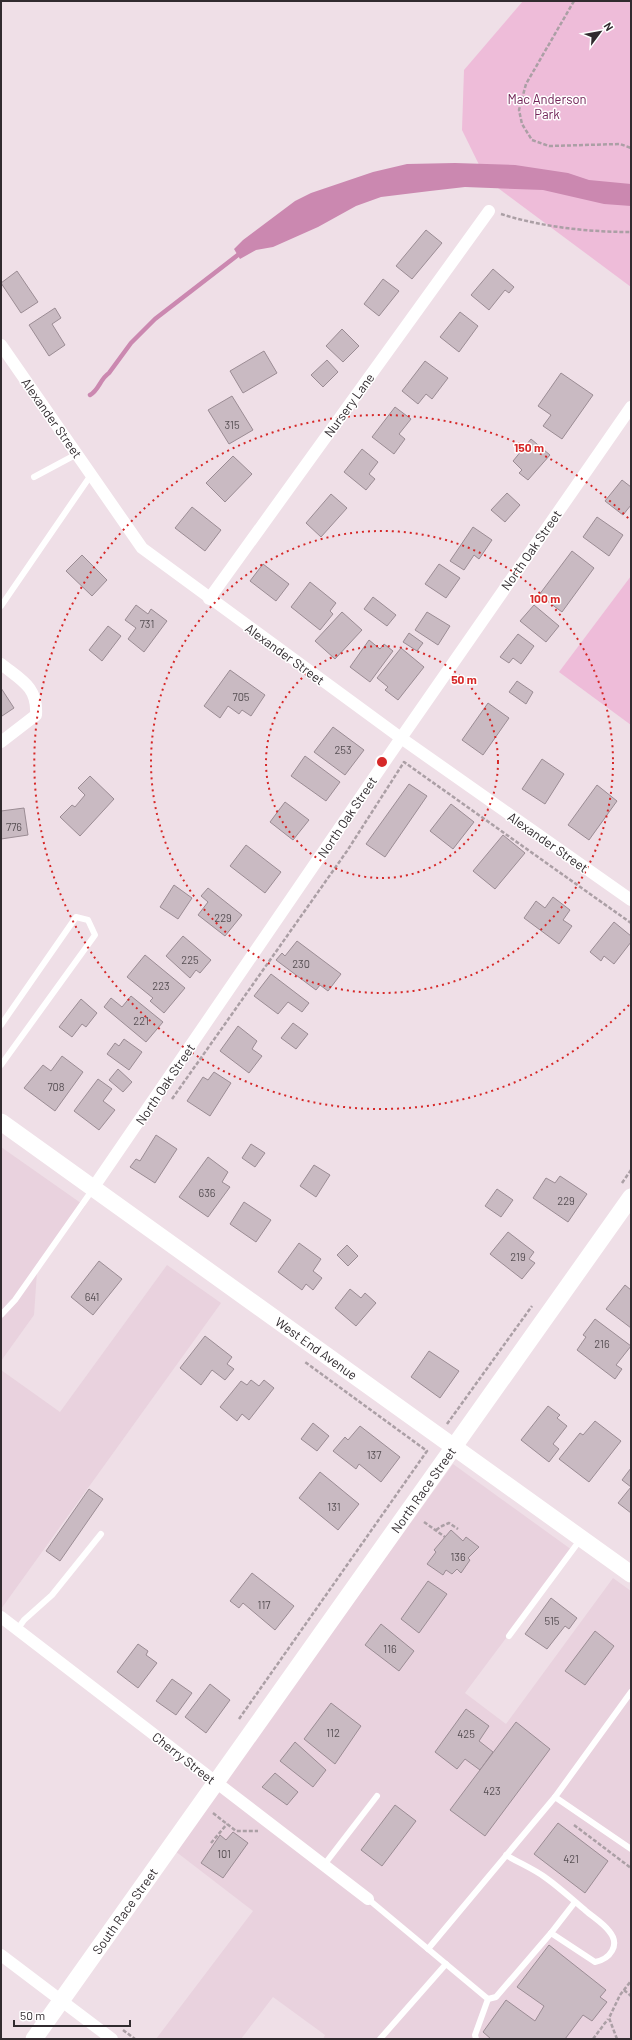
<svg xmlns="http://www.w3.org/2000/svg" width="632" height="2040" viewBox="0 0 632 2040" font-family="Barlow,sans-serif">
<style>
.built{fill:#e9d2de}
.green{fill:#eebcd9}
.water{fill:#cb88b0}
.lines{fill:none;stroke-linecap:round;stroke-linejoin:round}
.stream{stroke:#cb88b0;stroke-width:4.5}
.building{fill:#c9bac2;stroke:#9b8c94}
.path{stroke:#ab9fa5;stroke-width:2.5;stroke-dasharray:4 2;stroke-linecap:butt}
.lane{stroke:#fff;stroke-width:6}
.street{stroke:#fff;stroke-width:12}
.secondary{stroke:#fff;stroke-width:17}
.ring{fill:none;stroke:#d62828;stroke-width:2;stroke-dasharray:2 4}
.labels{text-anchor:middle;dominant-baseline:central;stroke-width:3;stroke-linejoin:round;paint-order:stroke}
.number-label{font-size:11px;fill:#574f54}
.park-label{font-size:13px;fill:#712357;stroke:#fff}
.street-label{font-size:13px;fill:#312b2f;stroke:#fff}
.centre{fill:#d62828;stroke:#fff;stroke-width:2}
.ring-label{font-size:12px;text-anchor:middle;font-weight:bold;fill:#d62828;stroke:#fff;stroke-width:3;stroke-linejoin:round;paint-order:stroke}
</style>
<rect width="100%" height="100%" fill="#efdfe7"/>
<g class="built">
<polygon points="1,1147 85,1206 37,1272 34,1315 1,1361"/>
<polygon points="167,1265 221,1303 1,1609 1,1370 60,1412"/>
<polygon points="453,1464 572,1550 465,1693 506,1724 613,1578 631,1591 631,2039 323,2039 325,2035 273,1997 241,2039 156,2039 253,1911 175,1851"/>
</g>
<g class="green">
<polygon points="523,1 631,1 631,287 486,179 462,130 464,70"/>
<polygon points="631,576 631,725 559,672"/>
</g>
<polygon class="water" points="455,163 515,165 568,173 589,180 631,184 631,206 604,204 543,190 465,187 430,191 381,197 356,206 318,227 273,247 256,250 240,259 234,249 243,240 295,201 311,193 373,172 407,164"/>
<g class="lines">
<path class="stream" d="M90 395C99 390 100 379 109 373L131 343 155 319 243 251"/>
</g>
<g class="building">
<polygon points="426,230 442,243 412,279 396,266"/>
<polygon points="493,269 514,287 509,293 505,290 489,310 471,295"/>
<polygon points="17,271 38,302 21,313 1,283"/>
<polygon points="383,279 399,291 379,316 364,304"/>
<polygon points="55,308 61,318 52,324 65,345 49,356 29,325"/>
<polygon points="460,312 478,326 459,352 440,337"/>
<polygon points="342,329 359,346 343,362 326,346"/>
<polygon points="264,351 277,373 243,393 230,371"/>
<polygon points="327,360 338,372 323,387 311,375"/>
<polygon points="425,361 448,378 432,399 426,394 418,404 402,391"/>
<polygon points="561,373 593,395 562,439 543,426 551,415 538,406"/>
<polygon points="232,396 253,430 229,444 208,410"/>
<polygon points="395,407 411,419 399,434 405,439 394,454 372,437"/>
<polygon points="531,439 550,455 528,480 519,473 522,470 513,461"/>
<polygon points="362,449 378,462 369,474 375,479 366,490 344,472"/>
<polygon points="233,456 252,474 225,502 206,483"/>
<polygon points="622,480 631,487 631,505 623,515 605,501"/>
<polygon points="507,493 520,505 505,522 491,510"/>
<polygon points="331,494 347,508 321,537 306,523"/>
<polygon points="192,507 221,530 205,551 175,528"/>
<polygon points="597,517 623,535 609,556 583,537"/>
<polygon points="473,527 492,540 479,559 474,555 464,570 450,561"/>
<polygon points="572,551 594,568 562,612 539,595"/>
<polygon points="82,555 107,580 92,596 66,571"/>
<polygon points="263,564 289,584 276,601 250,581"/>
<polygon points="439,564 460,578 446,598 425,584"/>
<polygon points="310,582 336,603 330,611 333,614 320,630 291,607"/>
<polygon points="373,597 396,615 387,626 364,609"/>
<polygon points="136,605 148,614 151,609 167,621 144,652 128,639 136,628 125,620"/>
<polygon points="534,605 559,626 546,642 520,621"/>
<polygon points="342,612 362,630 335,659 315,641"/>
<polygon points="427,612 450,626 438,645 415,630"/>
<polygon points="108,626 121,636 102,661 89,650"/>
<polygon points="409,633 423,643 417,651 403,642"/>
<polygon points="518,634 534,646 521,664 513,658 509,663 500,657"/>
<polygon points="369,640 380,649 384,644 393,651 370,682 350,667"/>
<polygon points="401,648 424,667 398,700 385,690 388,687 377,678"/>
<polygon points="230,670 265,695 251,716 242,710 239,714 228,706 220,718 204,706"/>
<polygon points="517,681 533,692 526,704 509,692"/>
<polygon points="1,688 14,708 2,716 1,714"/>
<polygon points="488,703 509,718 483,755 462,740"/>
<polygon points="333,727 364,750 345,775 314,752"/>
<polygon points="305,756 340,782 326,801 291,776"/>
<polygon points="542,759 564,774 545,804 522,789"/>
<polygon points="90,776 114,799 80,836 60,817 72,805 75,807 85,795 78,788"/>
<polygon points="409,784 427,796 385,857 366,844"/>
<polygon points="597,785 617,801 589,840 568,825"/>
<polygon points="285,802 309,820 293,840 270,822"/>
<polygon points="451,804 474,822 453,849 430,831"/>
<polygon points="24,808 28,835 1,839 1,811"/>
<polygon points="503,835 525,853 495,889 473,871"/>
<polygon points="246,845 281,872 265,893 230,866"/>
<polygon points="174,885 192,898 178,919 160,907"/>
<polygon points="208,888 242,915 225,936 198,915 208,902 201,896"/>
<polygon points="553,897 570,910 563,920 572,926 559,944 524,918 536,901 545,908"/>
<polygon points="614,922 631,936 631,942 614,964 604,956 601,961 590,952"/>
<polygon points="183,936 211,960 200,973 196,970 190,978 166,956"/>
<polygon points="297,941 341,974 328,991 320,985 316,990 276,960 282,953 285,956"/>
<polygon points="145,955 185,988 164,1013 150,1001 153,998 127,977"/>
<polygon points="271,974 309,1003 302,1012 288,1002 278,1014 254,996"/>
<polygon points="131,996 163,1022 146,1042 104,1007 111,998 122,1007"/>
<polygon points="81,999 97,1013 86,1027 82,1024 72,1037 59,1027"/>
<polygon points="293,1023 308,1034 296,1049 281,1038"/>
<polygon points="238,1026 257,1041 252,1049 262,1056 249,1073 220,1051"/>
<polygon points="124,1039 142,1052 129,1070 107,1054 115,1043 119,1046"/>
<polygon points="62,1056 83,1072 55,1111 24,1088 43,1065 51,1071"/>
<polygon points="118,1069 132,1082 123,1092 109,1080"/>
<polygon points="214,1072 231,1083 210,1116 187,1101 203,1077 208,1080"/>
<polygon points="98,1079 112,1089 103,1101 115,1110 99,1130 74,1111"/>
<polygon points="156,1135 177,1149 155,1183 130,1167 136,1159 140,1161"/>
<polygon points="251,1144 265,1153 255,1167 242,1158"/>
<polygon points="208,1157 228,1172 222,1182 230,1187 208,1217 179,1197"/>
<polygon points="314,1165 330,1175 316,1197 300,1186"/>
<polygon points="560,1176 587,1194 568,1222 533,1198 546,1178 555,1183"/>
<polygon points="497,1189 513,1200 501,1217 485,1206"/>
<polygon points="244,1202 271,1220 256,1242 230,1224"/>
<polygon points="508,1232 534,1252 529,1259 535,1263 522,1279 490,1254"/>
<polygon points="299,1243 321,1259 313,1271 322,1278 313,1290 306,1284 302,1290 278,1272"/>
<polygon points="347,1245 358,1256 348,1266 337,1255"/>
<polygon points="99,1261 122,1279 93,1315 71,1297"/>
<polygon points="625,1285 631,1290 631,1328 606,1309"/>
<polygon points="350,1289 361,1298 365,1293 376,1303 356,1326 335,1308"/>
<polygon points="595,1319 631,1346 616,1365 622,1369 615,1379 577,1350 586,1337 583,1335"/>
<polygon points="205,1336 232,1357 227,1364 234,1369 225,1380 212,1370 201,1385 180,1368"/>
<polygon points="429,1351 459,1371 440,1398 411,1377"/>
<polygon points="251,1380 259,1386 264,1380 274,1388 249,1420 242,1414 237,1421 220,1407 241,1381 247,1385"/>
<polygon points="548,1406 560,1415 557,1418 567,1426 553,1444 559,1449 549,1462 521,1440"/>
<polygon points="595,1421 621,1441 589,1482 559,1459 580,1433 583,1435"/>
<polygon points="313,1423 329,1436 317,1451 301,1439"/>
<polygon points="360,1426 400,1457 381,1482 359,1464 356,1469 333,1451 345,1437 348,1440"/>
<polygon points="631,1468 631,1513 618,1503 631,1487 622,1480"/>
<polygon points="320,1472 359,1504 338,1530 299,1498"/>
<polygon points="89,1489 103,1499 60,1561 46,1551"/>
<polygon points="451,1530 463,1541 466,1537 479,1547 468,1558 470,1560 461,1573 457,1569 452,1574 446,1570 443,1575 427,1564 436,1552 434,1550"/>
<polygon points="252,1573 294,1606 275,1630 243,1603 239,1608 230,1601"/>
<polygon points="428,1581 447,1594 419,1633 401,1619"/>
<polygon points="551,1598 577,1618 569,1629 565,1626 547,1649 525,1634"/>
<polygon points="381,1624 414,1651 399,1671 365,1645"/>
<polygon points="595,1631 614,1646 585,1685 565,1671"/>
<polygon points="138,1644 148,1651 146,1655 157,1663 138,1688 117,1672"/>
<polygon points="172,1679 192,1693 176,1715 156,1701"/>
<polygon points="210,1684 230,1700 206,1733 185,1717"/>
<polygon points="331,1703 361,1726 335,1764 304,1739"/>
<polygon points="466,1709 489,1726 479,1741 493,1752 480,1770 465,1759 457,1769 435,1752"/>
<polygon points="516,1722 550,1749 485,1836 450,1810"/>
<polygon points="295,1742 326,1770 313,1787 280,1761"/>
<polygon points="275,1773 298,1792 287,1805 262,1787"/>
<polygon points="395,1805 416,1821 382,1866 361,1850"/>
<polygon points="558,1823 608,1861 585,1893 534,1854"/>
<polygon points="233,1832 248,1843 223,1878 201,1863 220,1835 226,1840"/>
<polygon points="549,1945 606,1990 600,1997 607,2002 592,2021 583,2015 565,2039 491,2039 483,2032 506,2000 535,2021 544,2006 517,1987"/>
</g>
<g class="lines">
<g class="path">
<polyline points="574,1 526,84 519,110 522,124 532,140 549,146 620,144 631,148"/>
<path d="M501 214C542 227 588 232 631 232"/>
<polyline points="172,1099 347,851 404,762 631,923"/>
<polyline points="622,1183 631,1170"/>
<polyline points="447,1424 532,1306"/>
<polyline points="424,1522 445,1537"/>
<polyline points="436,1530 442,1526 449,1523 458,1529"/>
<polyline points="239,1719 427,1451 305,1362"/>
<polyline points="213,1813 236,1831 258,1831"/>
<polyline points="574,1825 631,1868"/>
<polyline points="211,1843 227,1824"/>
<polyline points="624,1990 631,1996"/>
<polyline points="123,2030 135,2039"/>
<polyline points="593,2039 608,2019"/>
<polyline points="617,2039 609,2018 620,1995 631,1981"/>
</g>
<g class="lane">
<polyline points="34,477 77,454"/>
<polyline points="1,606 91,475"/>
<polyline points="1,1025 76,917 88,920 95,935 1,1065"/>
<polyline points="1,1315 15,1300 93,1189"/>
<polyline points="17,1630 24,1620 52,1595 101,1534"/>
<polyline points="509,1636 580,1540"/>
<polyline points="555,1797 631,1692"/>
<path d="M506 1855C519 1863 534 1869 546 1878 560 1888 573 1900 586 1911 593 1917 603 1923 609 1931 621 1945 610 1959 595 1962L551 1933 575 1902"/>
<polyline points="324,1865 377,1796"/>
<polyline points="368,1899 488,1999 475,2035 476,2039"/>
<polyline points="428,1949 555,1797 631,1849"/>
<polyline points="488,1999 496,1997 551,1933"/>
<polyline points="380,2039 446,1964"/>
</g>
<g class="street">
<polyline points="1,345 142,548 401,738 631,900"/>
<polyline points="209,599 489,211"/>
<path d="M1 664C21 680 38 687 36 715L1 742"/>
<polyline points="93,1188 401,738 631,407"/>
<polyline points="1,1617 368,1899"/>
<polyline points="1,1955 112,2039"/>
</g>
<g class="secondary">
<path id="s1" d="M1 1122 631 1574"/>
<path id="s2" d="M34 2039 631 1197"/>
</g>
</g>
<g class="ring">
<circle cx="382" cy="762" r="116"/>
<circle cx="382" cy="762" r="231"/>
<path d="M629 1005A347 347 0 1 1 629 519"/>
</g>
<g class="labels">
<g class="number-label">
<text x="232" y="424">315</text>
<text x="147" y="623">731</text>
<text x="241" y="696">705</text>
<text x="343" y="749">253</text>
<text x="14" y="826">776</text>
<text x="223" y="917">229</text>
<text x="190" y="959">225</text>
<text x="301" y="963">230</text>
<text x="161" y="985">223</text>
<text x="141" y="1020">221</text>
<text x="56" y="1086">708</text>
<text x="207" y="1192">636</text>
<text x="566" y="1200">229</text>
<text x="518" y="1256">219</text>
<text x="92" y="1296">641</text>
<text x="602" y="1343">216</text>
<text x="374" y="1454">137</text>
<text x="334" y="1506">131</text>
<text x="458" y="1556">136</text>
<text x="264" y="1604">117</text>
<text x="552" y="1620">515</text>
<text x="390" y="1648">116</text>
<text x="333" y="1732">112</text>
<text x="466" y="1733">425</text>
<text x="492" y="1790">423</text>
<text x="224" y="1853">101</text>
<text x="571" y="1858">421</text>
</g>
<g class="park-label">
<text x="547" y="99">Mac Anderson<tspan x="547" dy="15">Park</tspan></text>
</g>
<g class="street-label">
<text transform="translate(349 405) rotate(-54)">Nursery Lane</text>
<text transform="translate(52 418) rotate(55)">Alexander Street</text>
<text transform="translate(531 550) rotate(-55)">North Oak Street</text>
<text transform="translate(285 654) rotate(36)">Alexander Street</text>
<text transform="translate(347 817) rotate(-56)">North Oak Street</text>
<text transform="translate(548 842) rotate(35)">Alexander Street</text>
<text transform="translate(165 1084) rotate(-56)">North Oak Street</text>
<text stroke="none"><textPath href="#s1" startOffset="388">West End Avenue</textPath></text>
<text stroke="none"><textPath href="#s2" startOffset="673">North Race Street</textPath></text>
<text transform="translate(184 1758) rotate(38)">Cherry Street</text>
<text stroke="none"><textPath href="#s2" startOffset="157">South Race Street</textPath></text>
</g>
</g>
<circle cx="382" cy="762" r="6" class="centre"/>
<g class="ring-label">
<text x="529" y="452">150 m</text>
<text x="545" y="603">100 m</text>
<text x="464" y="684">50 m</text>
</g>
<rect width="632" height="2040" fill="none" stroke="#312b2f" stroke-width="4"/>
<g transform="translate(600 32) rotate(58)" stroke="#ffffff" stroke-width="3" paint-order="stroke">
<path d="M0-3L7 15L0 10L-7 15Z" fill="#312b2f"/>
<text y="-6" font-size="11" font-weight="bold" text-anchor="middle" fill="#312b2f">N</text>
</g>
<path d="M14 2020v6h116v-6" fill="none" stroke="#312b2f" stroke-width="2"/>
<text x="20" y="2020" font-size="12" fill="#312b2f" stroke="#ffffff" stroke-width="3" paint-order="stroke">50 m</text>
</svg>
